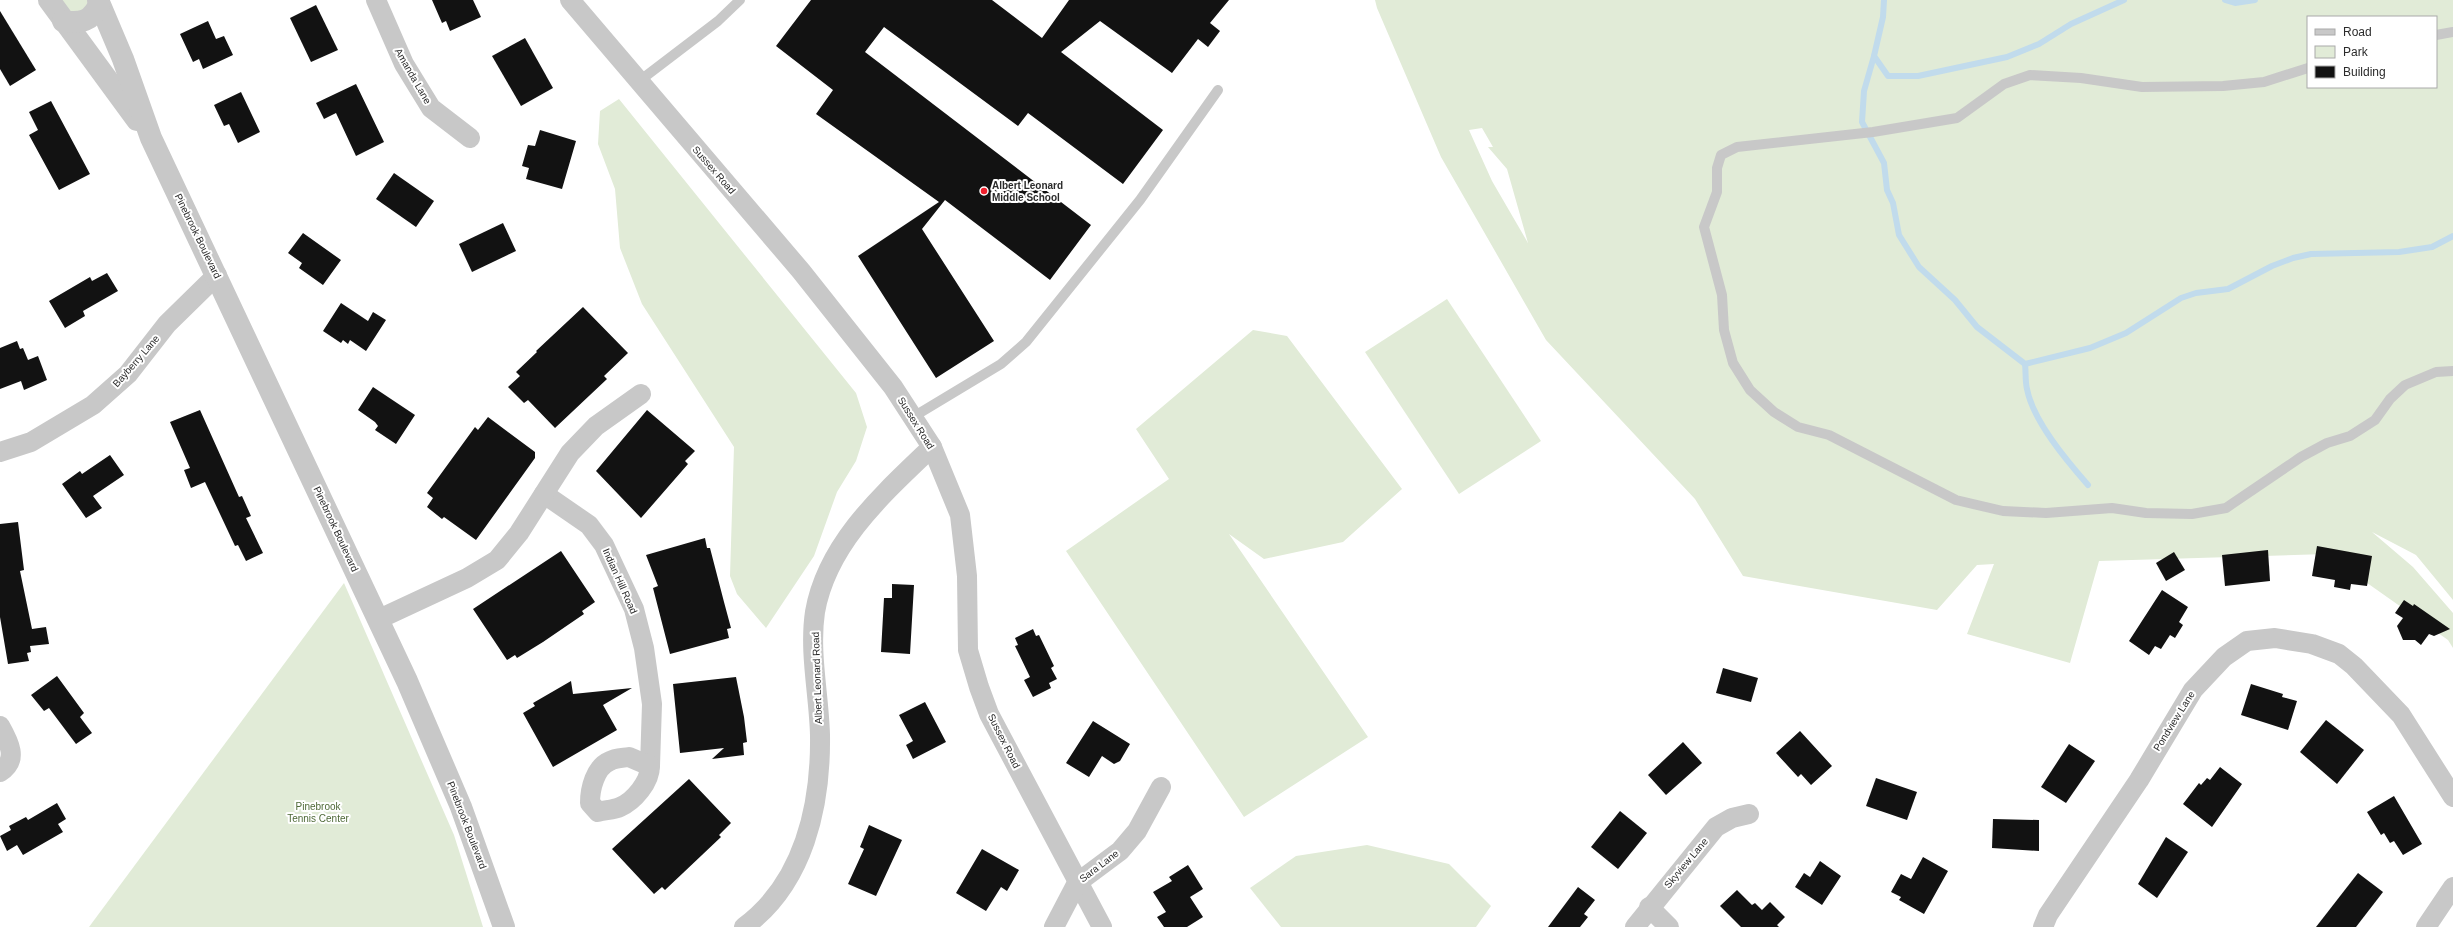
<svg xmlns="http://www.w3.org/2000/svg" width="2453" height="927" viewBox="0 0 2453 927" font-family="Arial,sans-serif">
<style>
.green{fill:#e1ebd7;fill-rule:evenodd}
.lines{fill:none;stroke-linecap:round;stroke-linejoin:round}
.stream{stroke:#c1dbec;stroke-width:6}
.building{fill:#121212}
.service{stroke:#c8c8c8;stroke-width:10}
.minor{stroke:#c8c8c8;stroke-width:20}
.tertiary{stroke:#c8c8c8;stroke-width:22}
.poi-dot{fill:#ef202d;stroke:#fff;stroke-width:1.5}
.labels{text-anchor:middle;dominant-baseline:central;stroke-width:4;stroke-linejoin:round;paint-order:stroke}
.street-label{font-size:10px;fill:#2b2b2b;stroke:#fff}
.poi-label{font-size:10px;font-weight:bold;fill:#2b2b2b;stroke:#fff;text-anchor:start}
.park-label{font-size:10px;fill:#4e6937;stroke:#fff}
</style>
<rect width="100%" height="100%" fill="#fff"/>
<g class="green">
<polygon points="56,0 88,0 86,9 72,14"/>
<path d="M1375 0H2453V600L2416 555 2372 532 2413 567 2453 613V648L2448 640 2326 554 2099 561 2070 663 1967 634 1994 564 1977 565 1937 610 1743 576 1695 499 1546 340 1441 157 1377 8ZM2308 17H2436V87H2308ZM1482 128 1493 147H1488L1507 169 1528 243 1492 181 1469 130Z"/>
<polygon points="619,99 856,393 867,427 856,461 837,492 814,556 766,628 737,594 730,576 734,447 642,304 620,248 615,189 598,144 600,111"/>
<polygon points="1447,299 1541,441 1459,494 1365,352"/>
<polygon points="1253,330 1287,336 1402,489 1343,542 1264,559 1229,534 1368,737 1244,817 1066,551 1169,479 1136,429"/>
<polygon points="344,583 454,835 483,927 89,927"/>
<polygon points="1367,845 1449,864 1491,906 1476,927 1281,927 1250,888 1296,856"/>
</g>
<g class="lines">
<g class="stream">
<polyline points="1884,0 1883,17 1874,56 1888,76 1918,76 2007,57 2039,44 2071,24 2124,0"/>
<polyline points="2225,0 2235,3 2255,0"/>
<polyline points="1874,56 1864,91 1862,122 1884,163 1887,190 1893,203 1899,235 1919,267 1955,300 1977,327 2025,364 2090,348 2126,333 2181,298 2196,293 2228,289 2272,266 2293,258 2311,254 2399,252 2432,247 2453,236"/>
<path d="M2025 364C2026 372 2025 381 2027 389 2033 421 2067 461 2088 485"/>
</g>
</g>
<g class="building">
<polygon points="432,0 473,0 481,17 450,31 446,21 442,23"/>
<polygon points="811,0 992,0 1042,38 1069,0 1229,0 1210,23 1220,31 1208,47 1198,39 1172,73 1100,21 1061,52 1163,130 1123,184 1028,113 1018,126 884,27 865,52 1091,225 1050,280 945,200 922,229 994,341 936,378 858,256 939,202 816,114 833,90 776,46"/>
<polygon points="316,5 338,50 311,62 290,18"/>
<polygon points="0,11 36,70 10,86 0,69"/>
<polygon points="208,21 216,39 224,36 233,55 203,69 199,59 193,62 180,34"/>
<polygon points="525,38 553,88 521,106 492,56"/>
<polygon points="356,84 384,142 356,156 336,113 324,119 316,103"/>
<polygon points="241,92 260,132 238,143 229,124 224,126 214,105"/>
<polygon points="51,101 90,174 59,190 29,135 38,130 29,112"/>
<polygon points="540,130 576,141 562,189 526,179 529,168 522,166 528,145 535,146"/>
<polygon points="394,173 434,201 416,227 376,199"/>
<polygon points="503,223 516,251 472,272 459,244"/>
<polygon points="303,233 341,260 323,285 299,268 302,263 288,253"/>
<polygon points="107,273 118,291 83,311 85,316 65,328 49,301 90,277 92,281"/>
<polygon points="341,303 368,321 373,312 386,320 366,351 350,340 348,344 343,340 341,343 323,331"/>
<polygon points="583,307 628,353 604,376 607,379 555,428 528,400 524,403 508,387 520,376 516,372 537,352 536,351"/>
<polygon points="17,341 20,349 23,348 28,360 38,356 47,380 24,390 21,381 0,389 0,348"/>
<polygon points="373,387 415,415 396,444 375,430 378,426 375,422 358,410"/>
<polygon points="200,410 239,497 242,496 251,516 246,518 263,553 246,561 238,545 235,546 205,482 191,488 184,470 190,468 170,422"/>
<polygon points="647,410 695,451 685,461 688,464 641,518 596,471"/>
<polygon points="488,417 535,452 535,458 476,540 444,517 442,519 427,507 433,498 427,493 475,427 478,430"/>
<polygon points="110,455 124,475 93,496 102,508 86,518 62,484 80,471 82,474"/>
<polygon points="18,522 24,570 20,571 32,629 46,627 49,644 30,646 31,652 27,653 29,661 8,664 0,617 0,524"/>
<polygon points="705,538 707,548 710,548 724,602 731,628 727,629 729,638 670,654 653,588 658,586 646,555"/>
<polygon points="2317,546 2372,556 2367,586 2351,584 2350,590 2334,587 2335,580 2312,576"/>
<polygon points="2268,550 2270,581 2225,586 2222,555"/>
<polygon points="561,551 595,602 582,611 584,614 543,642 517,658 515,655 507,660 473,609"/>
<polygon points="2174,552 2185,570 2166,581 2156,563"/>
<polygon points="892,584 914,585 910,654 881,652 884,598 892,598"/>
<polygon points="2162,590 2188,607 2179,622 2183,625 2175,638 2170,635 2161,649 2155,646 2149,655 2129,641"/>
<polygon points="2404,600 2413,606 2414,604 2450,629 2434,636 2429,634 2421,645 2415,640 2403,640 2397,626 2403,618 2395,613"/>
<polygon points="1033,629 1036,636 1039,635 1054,666 1051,668 1057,679 1049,683 1051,688 1033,697 1024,680 1030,677 1015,646 1018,645 1015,638"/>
<polygon points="1723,668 1758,678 1751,702 1716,693"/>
<polygon points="57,676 84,713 80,717 92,733 76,744 49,708 44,711 31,695"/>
<polygon points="736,677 744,717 747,742 743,743 744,755 712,759 724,748 680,753 673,684"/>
<polygon points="571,681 573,694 632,688 603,705 617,730 553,767 523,713 535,706 533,703"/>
<polygon points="2251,684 2283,694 2282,697 2297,701 2288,730 2241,715"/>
<polygon points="925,702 946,742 913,759 906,745 913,741 899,715"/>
<polygon points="2326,720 2364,750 2337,784 2300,752"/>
<polygon points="1093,721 1130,744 1120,761 1114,764 1102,756 1089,777 1066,763"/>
<polygon points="1800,731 1832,766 1811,785 1801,774 1798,777 1776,753"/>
<polygon points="1683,742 1702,763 1666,795 1648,775"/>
<polygon points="2069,744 2095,761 2066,803 2041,787"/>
<polygon points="2220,767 2242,784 2212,827 2183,804 2199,783 2201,785 2207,778 2210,780"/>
<polygon points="1876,778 1917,792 1907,820 1866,806"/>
<polygon points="689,779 731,823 719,835 721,837 683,873 665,890 662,887 654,894 612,849"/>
<polygon points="2394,796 2422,844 2403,855 2394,841 2390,843 2384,833 2381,835 2367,812"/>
<polygon points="57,803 66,819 58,824 63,832 23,855 17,845 7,851 0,836 11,830 9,826 26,817 28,820"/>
<polygon points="1620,811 1647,833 1618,869 1591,847"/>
<polygon points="1993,819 2039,820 2039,851 1992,848"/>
<polygon points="869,825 902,840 876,896 848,884 864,849 860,847"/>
<polygon points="2166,837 2188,852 2157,898 2138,884"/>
<polygon points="982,849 1019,870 1007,891 1001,887 986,911 956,893"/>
<polygon points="1923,857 1948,871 1924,914 1899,900 1901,897 1891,892 1901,874 1911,879"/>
<polygon points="1820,861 1841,876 1822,905 1795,887 1804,873 1810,877"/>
<polygon points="1188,865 1203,889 1190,897 1203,917 1187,927 1164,927 1157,917 1166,912 1153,892 1172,881 1169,877"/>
<polygon points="2358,873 2383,892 2356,927 2316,927"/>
<polygon points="1578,887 1595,900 1584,914 1588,917 1580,927 1548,927"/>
<polygon points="1737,890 1752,905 1755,903 1762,910 1770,902 1785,917 1777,925 1779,927 1741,927 1720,906"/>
</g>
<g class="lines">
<g class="service">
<polyline points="2436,35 2453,32"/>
<polyline points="2308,68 2264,82 2223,86 2142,87 2081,78 2030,75 2004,84 1957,118 1873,132 1737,147 1721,155 1717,168 1717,192 1704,227 1722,295 1724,330 1733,363 1750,390 1774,412 1798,427 1829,435 1956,500 2003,511 2046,513 2112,508 2146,513 2192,514 2226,508 2301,457 2327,443 2350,436 2375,420 2390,399 2405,385 2436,372 2453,371"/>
<polyline points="638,82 718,21 740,0"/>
<polyline points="913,417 1001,364 1026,342 1140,200 1218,90"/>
</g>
<g class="minor">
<polyline points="376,0 404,64 431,108 470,138"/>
<polyline points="570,0 801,271 893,387 932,447 960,515 967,576 968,650 979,687 989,714 1102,927"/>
<polyline points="0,452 31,442 93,405 128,374 167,324 217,275"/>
<polyline points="544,494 589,525 604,545 634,609 644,648 652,704 650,766"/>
<polyline points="379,619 467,578 497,560 519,533 570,453 596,426 641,394"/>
<path d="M0 726C9 742 19 760 0 772"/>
<path d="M629 757 650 766C650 782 634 801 620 807 614 810 605 810 598 812L590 803C590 789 595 767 610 761 615 758 623 758 629 757Z"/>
<polyline points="1649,907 1669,927"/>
<path d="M744 927C804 883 821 806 820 735 819 695 809 652 815 612 827 543 884 493 932 447"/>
<polyline points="1054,927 1077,883 1120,851 1137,831 1161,787"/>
<polyline points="1635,927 1716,827 1732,818 1749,814"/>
<polyline points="2043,927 2048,915 2139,780 2193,690 2224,657 2247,641 2275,638 2312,644 2339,654 2354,666 2401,715 2453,797"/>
<polyline points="2426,927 2453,887"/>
</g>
<g class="tertiary">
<polyline points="49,0 137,120"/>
<polyline points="98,0 123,59 151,138 407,681 461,807 504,927"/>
<path d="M63 21C81 24 92 21 99 4"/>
</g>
</g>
<circle class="poi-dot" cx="984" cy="191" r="4"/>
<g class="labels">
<g class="street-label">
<text transform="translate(413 76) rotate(60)">Amanda Lane</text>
<text transform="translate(714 170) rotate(49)">Sussex Road</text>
<text transform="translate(198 236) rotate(64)">Pinebrook Boulevard</text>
<text transform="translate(136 361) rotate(-49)">Bayberry Lane</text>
<text transform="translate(916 423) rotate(58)">Sussex Road</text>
<text transform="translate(336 529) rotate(65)">Pinebrook Boulevard</text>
<text transform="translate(620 581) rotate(66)">Indian Hill Road</text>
<text transform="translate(817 678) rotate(-92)">Albert Leonard Road</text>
<text transform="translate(2174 721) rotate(-58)">Pondview Lane</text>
<text transform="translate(1004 741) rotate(63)">Sussex Road</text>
<text transform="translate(467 825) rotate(69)">Pinebrook Boulevard</text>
<text transform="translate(1686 863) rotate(-50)">Skyview Lane</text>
<text transform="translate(1099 866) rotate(-37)">Sara Lane</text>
</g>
<g class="poi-label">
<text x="992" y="185">Albert Leonard<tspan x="992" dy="12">Middle School</tspan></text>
</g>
<g class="park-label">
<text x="318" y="806">Pinebrook<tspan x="318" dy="12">Tennis Center</tspan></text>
</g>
</g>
<rect x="2307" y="16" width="130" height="72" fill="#ffffff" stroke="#aaaaaa"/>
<rect x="2315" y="29" width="20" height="6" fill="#c8c8c8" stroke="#aaaaaa"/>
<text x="2343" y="36" font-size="12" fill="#2b2b2b">Road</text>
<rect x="2315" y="46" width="20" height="12" fill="#e1ebd7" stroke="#aaaaaa"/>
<text x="2343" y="56" font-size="12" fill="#2b2b2b">Park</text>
<rect x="2315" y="66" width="20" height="12" fill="#121212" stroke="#aaaaaa"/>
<text x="2343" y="76" font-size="12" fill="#2b2b2b">Building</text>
</svg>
